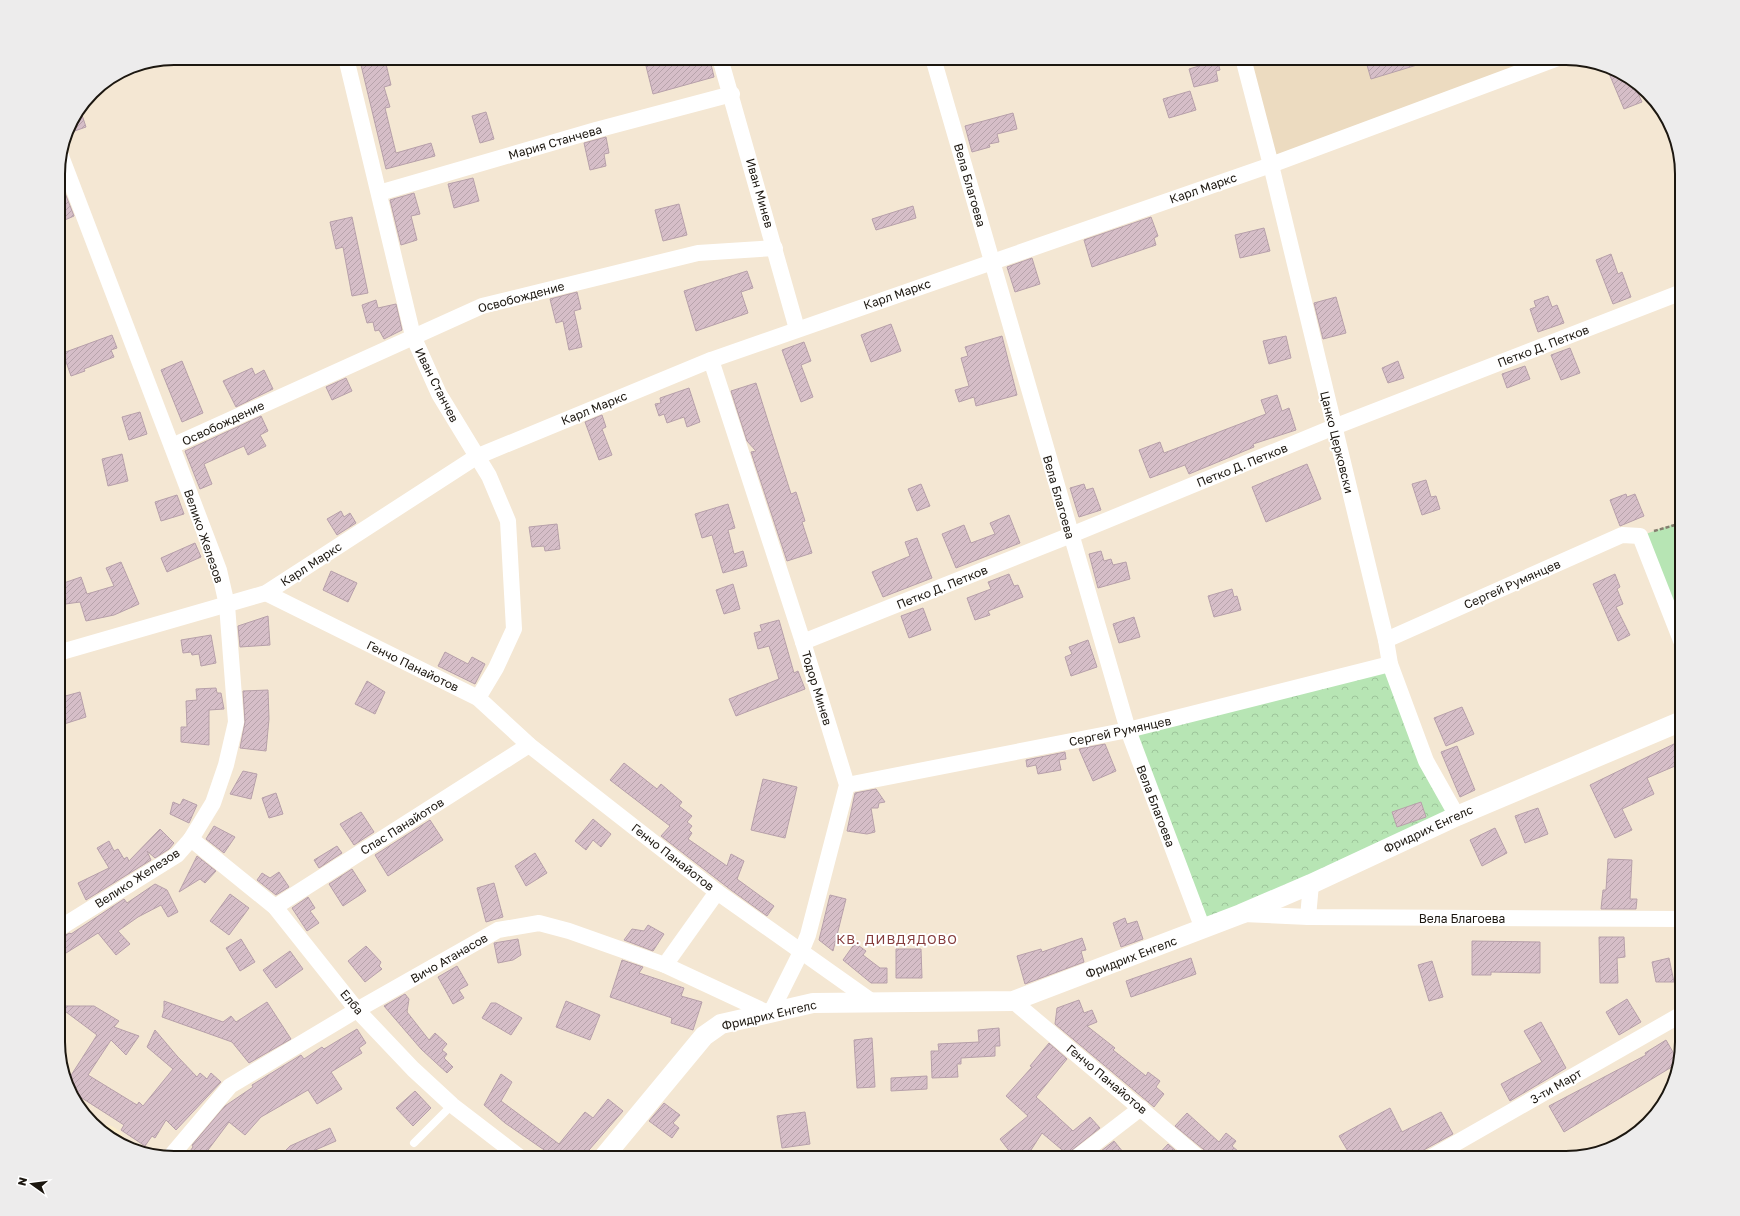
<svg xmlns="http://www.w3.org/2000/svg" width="1740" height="1216" viewBox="0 0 1740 1216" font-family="'Golos Text',sans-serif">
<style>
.built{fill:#ecdbc0}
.grass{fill:#b7e5b4}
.park{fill:url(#park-crowns)}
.building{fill:url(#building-hatch);stroke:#b7a0aa}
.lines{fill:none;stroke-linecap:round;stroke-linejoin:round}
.path{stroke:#857d6f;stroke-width:2.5;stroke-dasharray:4 2;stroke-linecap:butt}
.service{stroke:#fff;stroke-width:8}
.minor{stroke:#fff;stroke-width:16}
.tertiary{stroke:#fff;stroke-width:20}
.secondary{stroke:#fbedcb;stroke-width:22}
.labels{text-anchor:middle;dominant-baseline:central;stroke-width:4;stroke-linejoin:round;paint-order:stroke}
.street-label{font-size:12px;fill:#1c1710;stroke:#fff}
.neighbourhood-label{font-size:13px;letter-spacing:1px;fill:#863e3e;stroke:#fff}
.rim{fill:none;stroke:#1c1710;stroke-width:2}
</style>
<defs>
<pattern id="park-crowns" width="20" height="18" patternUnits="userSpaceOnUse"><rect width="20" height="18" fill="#b7e5b4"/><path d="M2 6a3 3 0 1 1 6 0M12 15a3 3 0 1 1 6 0" fill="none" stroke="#9dc49a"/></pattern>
<pattern id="building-hatch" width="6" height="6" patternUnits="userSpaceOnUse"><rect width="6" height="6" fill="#d6bec8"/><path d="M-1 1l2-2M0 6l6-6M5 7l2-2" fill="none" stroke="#b7a3ab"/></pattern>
</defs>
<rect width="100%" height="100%" fill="#f4e7d3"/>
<polygon class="built" points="1243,58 1558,58 1271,165"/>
<polygon class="grass" points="1677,523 1682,523 1682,643 1640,536"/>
<polygon class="park" points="1390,664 1457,816 1203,929 1128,730"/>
<g class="building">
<polygon points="674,58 703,58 704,62 710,60 714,77 653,94 646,66"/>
<polygon points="1208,58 1217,58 1220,70 1216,71 1218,81 1194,87 1189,69 1199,66 1198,61"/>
<polygon points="1365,58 1430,58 1430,61 1371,79"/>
<polygon points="385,60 391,85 384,87 390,107 385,108 396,153 431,143 435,156 386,169 361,65"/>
<polygon points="1608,71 1631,78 1642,102 1624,109"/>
<polygon points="1190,91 1196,110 1169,118 1163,99"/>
<polygon points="80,109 86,127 66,134 67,129"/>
<polygon points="486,112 494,139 480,143 472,116"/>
<polygon points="1013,113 1017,129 997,134 999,142 989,144 990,147 972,152 965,126"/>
<polygon points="606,137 609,153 604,154 606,166 590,170 584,143"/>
<polygon points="58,175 74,216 58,223"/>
<polygon points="473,178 479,201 454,208 448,184"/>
<polygon points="414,193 420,214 411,216 417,240 401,245 390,200"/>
<polygon points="679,204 687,235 663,241 655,210"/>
<polygon points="913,206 916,218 876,230 872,219"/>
<polygon points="352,217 368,293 352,296 343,247 336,249 330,222"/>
<polygon points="1151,217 1158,236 1154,238 1156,245 1092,267 1084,240"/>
<polygon points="1264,228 1270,251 1240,258 1235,235"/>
<polygon points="1611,254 1618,274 1622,272 1631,297 1613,304 1596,260"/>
<polygon points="1032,258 1040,284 1015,292 1007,267"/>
<polygon points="747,271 753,288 741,292 748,313 696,331 684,291"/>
<polygon points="577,292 581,309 574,311 582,347 569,350 563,321 556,323 550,299"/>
<polygon points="1548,296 1552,307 1557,305 1564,323 1538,332 1530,309 1536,307 1534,301"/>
<polygon points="1336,297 1346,333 1323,339 1314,303"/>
<polygon points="376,300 378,308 396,304 402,330 384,339 379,330 375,331 373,322 367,323 362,305"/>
<polygon points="891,324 901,351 871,362 861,335"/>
<polygon points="112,335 117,348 111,350 114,357 84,369 85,371 71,376 63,353"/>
<polygon points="1002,336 1017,395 976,406 974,397 959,402 955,390 969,386 961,358 968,356 965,347"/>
<polygon points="1286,336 1291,358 1269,364 1263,341"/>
<polygon points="804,342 811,361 801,365 813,397 801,402 782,350"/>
<polygon points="1570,348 1580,373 1561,380 1551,355"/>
<polygon points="182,361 203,413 182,422 161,370"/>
<polygon points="1398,361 1404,378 1388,383 1382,368"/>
<polygon points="1525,366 1530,379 1507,388 1502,374"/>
<polygon points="252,368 255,375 264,370 273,389 236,407 223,381"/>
<polygon points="346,378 352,391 332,400 326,387"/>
<polygon points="756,383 791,494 796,492 805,521 802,522 812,553 787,561 751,452 756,451 747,441 731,391"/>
<polygon points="689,388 700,422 687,427 684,417 667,423 664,414 659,416 655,404 661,403 660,398"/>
<polygon points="1277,395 1282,411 1289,408 1296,430 1253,444 1254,447 1189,474 1185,465 1150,478 1139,450 1160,442 1164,453 1266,414 1261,400"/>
<polygon points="140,412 147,434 129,440 122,417"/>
<polygon points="602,415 606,427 602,429 612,455 599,460 585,422"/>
<polygon points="261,416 268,431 260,435 266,446 248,455 244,446 204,464 212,484 200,489 185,451"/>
<polygon points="122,454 128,481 108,486 102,459"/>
<polygon points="1307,464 1321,499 1266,522 1252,487"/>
<polygon points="1426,480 1431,497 1436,496 1440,509 1422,515 1412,484"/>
<polygon points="921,484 930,506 917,511 908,489"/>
<polygon points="1084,484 1086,490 1093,488 1101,510 1079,517 1070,488"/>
<polygon points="1626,494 1627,497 1635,494 1644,516 1620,526 1610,500"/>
<polygon points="177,495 184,514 161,521 155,502"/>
<polygon points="728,504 735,528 728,530 734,554 743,551 747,566 723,573 712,535 702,538 695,514"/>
<polygon points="341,511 344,517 350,513 356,523 337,535 327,519"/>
<polygon points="1009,515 1020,543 956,568 942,534 964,525 971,543 995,534 990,523"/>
<polygon points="557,524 560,549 545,551 544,546 532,547 529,527"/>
<polygon points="917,538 932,578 883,597 872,572 910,556 905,542"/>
<polygon points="195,543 201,557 167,572 161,558"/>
<polygon points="1101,551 1104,561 1111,559 1113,565 1126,562 1130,579 1098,588 1089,554"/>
<polygon points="121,562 139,604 114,615 86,621 80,602 58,605 58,585 81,577 87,594 114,586 106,568"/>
<polygon points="331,571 357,583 348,602 323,590"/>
<polygon points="1009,574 1014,586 1018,585 1023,597 988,611 990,615 975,620 967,598 991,589 988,582"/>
<polygon points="1615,574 1620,587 1617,589 1623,604 1616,607 1630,635 1618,641 1593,584"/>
<polygon points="733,584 740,609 724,614 716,590"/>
<polygon points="1232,589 1234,597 1237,596 1241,610 1214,617 1208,596"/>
<polygon points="923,608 931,630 909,638 901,616"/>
<polygon points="268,616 270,645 240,647 238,626"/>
<polygon points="1134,617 1140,637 1119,643 1113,624"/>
<polygon points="779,620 794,673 798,671 805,689 736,716 729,699 779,679 769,646 758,649 754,633 762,631 760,625"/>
<polygon points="211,635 216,663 201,666 199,654 192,655 191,652 183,653 181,640"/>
<polygon points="1088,640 1097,667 1071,676 1065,657 1072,654 1069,647"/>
<polygon points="445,652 468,664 472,657 485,664 475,684 438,666"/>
<polygon points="367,681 385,692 375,714 355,704"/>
<polygon points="216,688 217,693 221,693 224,709 209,710 209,745 181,742 181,727 187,727 186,701 197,700 196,689"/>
<polygon points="268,690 269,719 266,751 240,748 245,722 243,691"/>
<polygon points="80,692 86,717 61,725 58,714 58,698"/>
<polygon points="1462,707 1474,734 1446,746 1434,718"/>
<polygon points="1682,740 1682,763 1647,778 1654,794 1622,809 1632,830 1615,838 1590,785"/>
<polygon points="1105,744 1116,771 1093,781 1079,749"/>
<polygon points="1457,746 1475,790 1460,797 1441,752"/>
<polygon points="1065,752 1066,759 1059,760 1061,770 1038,774 1036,765 1027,767 1026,760"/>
<polygon points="624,763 657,789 661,784 682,802 679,806 692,816 687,822 692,826 689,830 692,833 688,839 727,866 731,854 744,861 737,879 774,906 767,916 731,890 661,836 670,826 610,780"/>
<polygon points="243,771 257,774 251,799 230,794"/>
<polygon points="763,779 797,787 785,838 751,830"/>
<polygon points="876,789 885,802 879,803 878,808 871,808 875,832 867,834 847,831 855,793"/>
<polygon points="276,793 283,814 269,818 262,798"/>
<polygon points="183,799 197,805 189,823 170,814 173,802 180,805"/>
<polygon points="1421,802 1426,817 1397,827 1392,812"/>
<polygon points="1538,808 1548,834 1525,843 1515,816"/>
<polygon points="361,812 374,832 354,845 340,824"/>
<polygon points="593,819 611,834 601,847 593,840 586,850 575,841"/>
<polygon points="430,820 443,840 388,876 375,855"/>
<polygon points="214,826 235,837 224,853 206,839"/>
<polygon points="1495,828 1507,853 1482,866 1470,840"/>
<polygon points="160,829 174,843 169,849 155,858 147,851 151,860 86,900 78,883 109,868 97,848 109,841 114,851 118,849 124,859 127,857 129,861"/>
<polygon points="337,846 342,853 319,868 314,860"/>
<polygon points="535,853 547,873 526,886 515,866"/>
<polygon points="197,856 216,871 205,883 200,879 179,892"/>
<polygon points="1608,859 1632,860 1630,899 1637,899 1636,909 1601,909 1603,890 1606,890"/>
<polygon points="352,869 366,891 343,906 329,884"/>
<polygon points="279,872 289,887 276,895 257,880 262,873 270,878"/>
<polygon points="494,883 503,917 486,922 477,888"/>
<polygon points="155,884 167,890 178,912 168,917 161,905 138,917 118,931 130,944 116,955 98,933 58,958 58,938 70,933 71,934 124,899 127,903"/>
<polygon points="230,894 249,908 229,935 210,921"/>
<polygon points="830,895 846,899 833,951 819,940"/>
<polygon points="308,897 315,908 310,911 319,923 307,931 292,908"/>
<polygon points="1125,918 1127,924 1137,921 1143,939 1121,947 1113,923"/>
<polygon points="648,925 664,934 653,951 624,940 632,929 644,931"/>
<polygon points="1599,937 1624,937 1625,957 1617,958 1618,983 1600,983"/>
<polygon points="1082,938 1086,950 1081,951 1084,962 1025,984 1017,956 1041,949 1042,952"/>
<polygon points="241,939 255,962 240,971 226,948"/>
<polygon points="518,939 521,955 513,960 498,963 494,943"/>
<polygon points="1472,941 1540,942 1540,973 1491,972 1491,975 1472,975"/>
<polygon points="855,943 866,951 863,955 880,968 887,968 887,983 871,983 843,960"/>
<polygon points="366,946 381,962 379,966 382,969 365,982 348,961"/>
<polygon points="896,949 921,949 922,978 896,978"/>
<polygon points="290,951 303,969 276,988 263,970"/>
<polygon points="1191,958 1196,974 1131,997 1126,981"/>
<polygon points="1669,958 1674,982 1656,982 1652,962"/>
<polygon points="622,960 643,967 639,973 684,988 681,996 702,1002 693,1030 671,1023 672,1018 610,997"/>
<polygon points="1432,961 1443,997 1429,1001 1418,965"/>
<polygon points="457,966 468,985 459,990 464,998 453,1004 438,977"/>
<polygon points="405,994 409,999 407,1012 429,1040 435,1033 447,1044 442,1050 447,1054 444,1058 453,1067 447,1073 421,1049 384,1006"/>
<polygon points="1627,999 1641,1022 1619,1035 1606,1012"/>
<polygon points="1079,1000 1084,1013 1092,1010 1097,1022 1087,1026 1115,1048 1113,1050 1146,1076 1148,1072 1160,1081 1156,1087 1164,1094 1154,1107 1055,1024 1057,1008"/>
<polygon points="164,1001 223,1022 231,1016 236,1022 267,1002 291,1039 249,1063 232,1042 162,1017 164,1010"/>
<polygon points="566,1001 600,1015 590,1040 556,1027"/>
<polygon points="491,1003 496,1003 522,1018 511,1035 482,1018"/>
<polygon points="58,1006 94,1006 119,1021 114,1027 139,1036 126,1055 111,1040 88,1075 137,1105 139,1102 143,1106 173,1069 147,1047 155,1030 177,1056 197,1077 200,1073 207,1079 211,1073 221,1082 176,1130 166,1120 155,1138 152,1136 145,1146 121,1130 124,1125 71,1091 68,1080 97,1035"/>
<polygon points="1541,1022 1566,1068 1510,1101 1501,1084 1542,1062 1524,1031"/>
<polygon points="999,1028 1000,1046 995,1046 995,1056 961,1058 961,1064 957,1064 958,1077 932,1078 931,1051 939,1051 938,1044 979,1042 978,1030"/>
<polygon points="357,1029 366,1043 359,1048 362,1053 331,1072 342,1089 317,1104 308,1090 261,1117 245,1135 229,1122 202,1158 185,1158 193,1147 192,1145 225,1106 253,1087 252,1085 301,1055 304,1059 322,1047 324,1049"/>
<polygon points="872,1038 875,1087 857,1088 854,1040"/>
<polygon points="1666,1040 1677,1059 1675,1065 1564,1132 1549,1106 1646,1055 1645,1053"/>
<polygon points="1049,1043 1067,1059 1036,1097 1073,1131 1090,1117 1100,1128 1067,1154 1042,1133 1031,1150 1020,1158 1014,1157 1000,1139 1028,1116 1006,1096 1032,1067 1030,1066"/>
<polygon points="501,1074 512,1082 501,1101 559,1144 585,1112 593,1118 608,1099 623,1111 582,1158 547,1158 550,1154 505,1123 484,1105"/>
<polygon points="927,1076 927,1089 891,1091 891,1078"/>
<polygon points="415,1091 431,1108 413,1126 396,1108"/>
<polygon points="664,1103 680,1115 673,1123 679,1128 672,1138 649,1121"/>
<polygon points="1390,1108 1402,1132 1441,1112 1453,1134 1409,1158 1352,1158 1339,1136"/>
<polygon points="805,1112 810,1144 782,1148 777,1116"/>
<polygon points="1187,1113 1219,1142 1226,1133 1236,1141 1232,1146 1246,1158 1216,1158 1203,1149 1175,1126"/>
<polygon points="330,1128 336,1141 297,1158 278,1158 290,1146"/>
<polygon points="1114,1141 1128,1158 1092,1158"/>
<polygon points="1168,1144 1184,1158 1155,1158"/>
</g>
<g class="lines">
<polyline class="path" points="1654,531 1682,523"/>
<polyline class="service" points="414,1143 452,1105"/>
<g class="minor">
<polyline points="346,58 413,336 439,394 489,476 508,521 514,629 496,668 478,698"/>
<polyline points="720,58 797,329"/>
<polyline points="933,58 1128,730 1203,929"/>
<polyline points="1243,58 1271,165 1386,640 1390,664 1426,761 1457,816"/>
<polyline points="129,67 133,66"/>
<polyline points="379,193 596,130 732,94"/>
<polyline points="172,446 482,306 698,253 775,248"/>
<polyline points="266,593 478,698 529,745 717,892 874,1003"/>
<polyline points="1386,640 1622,535 1640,536 1682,643"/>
<polyline points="803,642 1071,535 1334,427 1682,292"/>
<polyline points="58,653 266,593 476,457 711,360 1271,165 1558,58"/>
<polyline points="847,785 1128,730 1390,664"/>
<polyline points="191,839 275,907 357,1010 413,1069 452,1105 521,1158"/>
<polyline points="275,907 529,745"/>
<polyline points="1243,914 1308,917 1682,919"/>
<polyline points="1308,917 1311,884"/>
<polyline points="58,929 177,855 191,839 213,803 226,765 236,722 227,605 219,570 61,156"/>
<polyline points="665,965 717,892"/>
<polyline points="1013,1001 1199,1158"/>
<polyline points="170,1157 230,1086 357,1010 498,930 539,923 569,931 665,965 770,1014 801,952 808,935 847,785 803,642 711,360"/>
<polyline points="1076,1158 1141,1108"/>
<polyline points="1430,1158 1682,1014"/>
</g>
<polyline class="tertiary" points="603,1158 704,1036 721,1024 813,1003 1013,1001 1241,914 1311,884 1457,816 1682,721"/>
<polyline class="secondary" points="107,1136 113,1140"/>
</g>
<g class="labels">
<g class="street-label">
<text transform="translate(555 142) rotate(-16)">Мария Станчева</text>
<text transform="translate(970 185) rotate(74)">Вела Благоева</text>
<text transform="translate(1203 188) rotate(-19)">Карл Маркс</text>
<text transform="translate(760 193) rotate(74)">Иван Минев</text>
<text transform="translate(897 294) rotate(-19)">Карл Маркс</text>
<text transform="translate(521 297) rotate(-15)">Освобождение</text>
<text transform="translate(1543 346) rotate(-21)">Петко Д. Петков</text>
<text transform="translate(437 385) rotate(63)">Иван Станчев</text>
<text transform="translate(594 408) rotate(-22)">Карл Маркс</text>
<text transform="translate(223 423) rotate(-25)">Освобождение</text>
<text transform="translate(1337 442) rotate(76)">Цанко Церковски</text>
<text transform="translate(1242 465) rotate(-22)">Петко Д. Петков</text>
<text transform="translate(1059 497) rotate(74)">Вела Благоева</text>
<text transform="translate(204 536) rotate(71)">Велико Железов</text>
<text transform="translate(311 564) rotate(-33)">Карл Маркс</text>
<text transform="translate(1512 584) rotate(-24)">Сергей Румянцев</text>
<text transform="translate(942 587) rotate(-22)">Петко Д. Петков</text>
<text transform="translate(413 666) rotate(26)">Генчо Панайотов</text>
<text transform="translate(817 688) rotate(73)">Тодор Минев</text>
<text transform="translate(1120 731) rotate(-12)">Сергей Румянцев</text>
<text transform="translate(1156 806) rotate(69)">Вела Благоева</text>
<text transform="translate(402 826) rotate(-32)">Спас Панайотов</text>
<text transform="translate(1428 829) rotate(-25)">Фридрих Енгелс</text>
<text transform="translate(673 857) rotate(38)">Генчо Панайотов</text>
<text transform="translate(137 878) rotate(-33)">Велико Железов</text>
<text x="1462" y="918">Вела Благоева</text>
<text transform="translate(1131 957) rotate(-21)">Фридрих Енгелс</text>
<text transform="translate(449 958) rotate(-30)">Вичо Атанасов</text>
<text transform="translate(352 1002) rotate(50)">Елба</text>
<text transform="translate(769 1015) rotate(-13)">Фридрих Енгелс</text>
<text transform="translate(1107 1079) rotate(40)">Генчо Панайотов</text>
<text transform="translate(1556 1086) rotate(-30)">3-ти Март</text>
</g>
<g class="neighbourhood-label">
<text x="897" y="939">КВ. ДИВДЯДОВО</text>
</g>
</g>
<path d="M0 0H1740V1216H0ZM174 65H1566A109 109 0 0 1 1675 174V1042A109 109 0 0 1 1566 1151H174A109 109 0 0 1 65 1042V174A109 109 0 0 1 174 65Z" fill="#edecec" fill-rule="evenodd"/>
<path class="rim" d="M174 65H1566A109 109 0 0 1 1675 174V1042A109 109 0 0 1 1566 1151H174A109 109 0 0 1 65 1042V174A109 109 0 0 1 174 65Z"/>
<g transform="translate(32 1184) rotate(284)" stroke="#ffffff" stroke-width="3" paint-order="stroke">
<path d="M0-3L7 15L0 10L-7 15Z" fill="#1c1710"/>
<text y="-6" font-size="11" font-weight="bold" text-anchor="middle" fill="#1c1710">N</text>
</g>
</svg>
